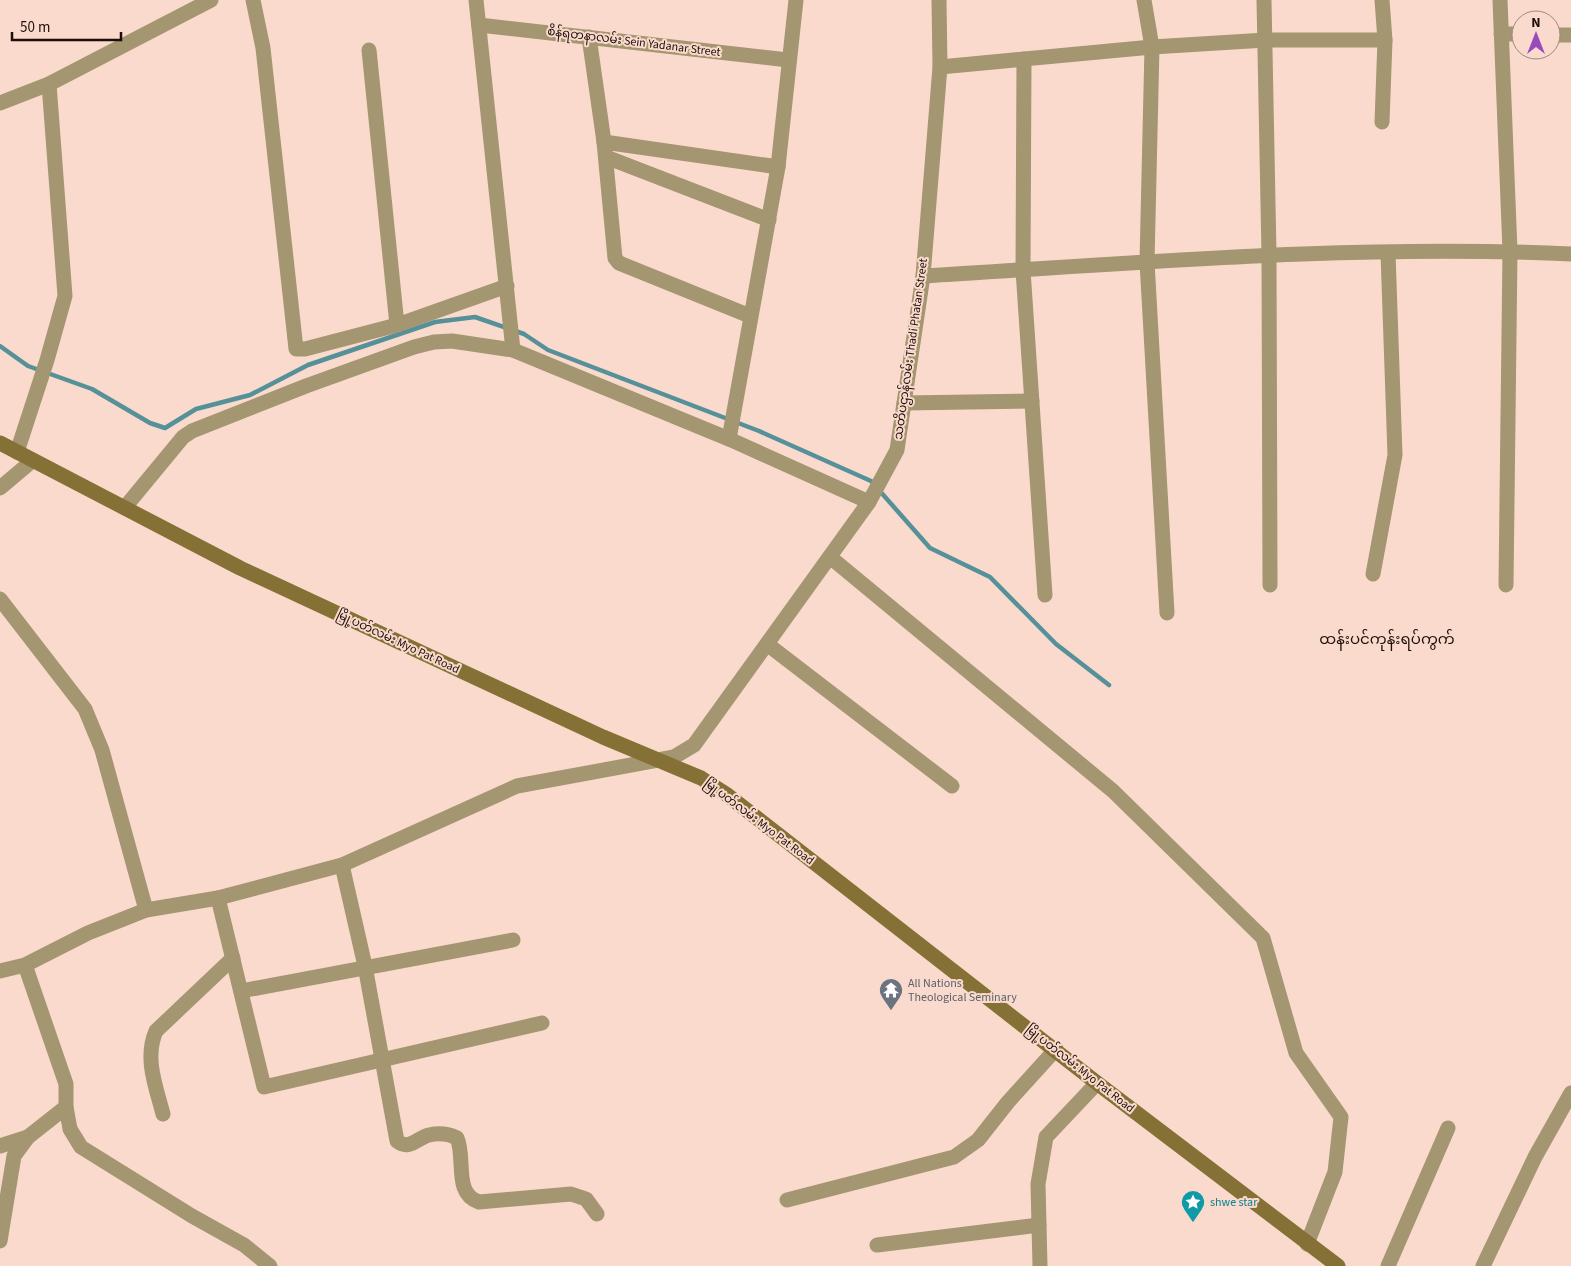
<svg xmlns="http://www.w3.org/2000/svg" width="1571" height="1266" viewBox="0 0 1571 1266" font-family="'Source Sans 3','Noto Sans Myanmar',sans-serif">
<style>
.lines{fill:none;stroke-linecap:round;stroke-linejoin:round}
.stream{stroke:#56919a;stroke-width:4.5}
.street{stroke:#a39670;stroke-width:15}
.secondary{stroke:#857135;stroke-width:15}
.labels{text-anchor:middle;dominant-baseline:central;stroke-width:4;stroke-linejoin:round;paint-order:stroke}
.street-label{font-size:12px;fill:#1c0f09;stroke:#fadacc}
.worship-label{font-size:12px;fill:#5b616d;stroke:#fadacc;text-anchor:start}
.culture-label{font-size:12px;fill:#0d838f;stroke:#fadacc;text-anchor:start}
.quarter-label{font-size:15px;fill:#1c0f09;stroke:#fadacc}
</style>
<rect width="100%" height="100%" fill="#fadacc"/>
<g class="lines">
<polyline class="stream" points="0,346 28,366 92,389 150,423 165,428 196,409 250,395 308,365 435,322 475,317 524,334 548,350 759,431 871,481 930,548 990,577 1056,644 1109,685"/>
<g class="street">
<polyline points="253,0 263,48 296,349 305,349 397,325 507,286"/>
<polyline points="476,0 513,350"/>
<polyline points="1144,0 1152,47 1147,262 1167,613"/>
<polyline points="1264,0 1269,254 1270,585"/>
<polyline points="1382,0 1385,40 1382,122"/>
<polyline points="1500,0 1510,251 1506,585"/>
<polyline points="479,25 788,60"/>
<polyline points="1501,34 1521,34"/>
<polyline points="1551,35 1571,35"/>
<polyline points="589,37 604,142 615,258 619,263 750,316"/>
<polyline points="369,50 397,325"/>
<polyline points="1024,59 1023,270 1045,595"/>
<polyline points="940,67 1152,47 1266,40 1385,40"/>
<polyline points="0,103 49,84 211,0"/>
<polyline points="604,142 778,167"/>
<polyline points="606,157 769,220"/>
<path d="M923 276C1139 263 1355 244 1571 254"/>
<polyline points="904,403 1032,401"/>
<polyline points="729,439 778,167 796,0"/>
<polyline points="17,452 47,360 65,296 49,84"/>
<polyline points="0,488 32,461"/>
<polyline points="126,506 183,437 192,431 306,386 414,347 434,342 452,341 513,350 729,439 869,502"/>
<polyline points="830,557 1113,791 1263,938 1296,1053 1341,1117 1335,1172 1307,1244"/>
<polyline points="1373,574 1395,455 1388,253"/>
<polyline points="0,599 85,709 102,750 146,910"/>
<polyline points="767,644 952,786"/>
<path d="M342 865 365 966 397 1141C409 1151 417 1138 429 1135 438 1133 449 1134 457 1138 466 1158 453 1194 479 1202L571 1194 586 1199 597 1214"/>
<polyline points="218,898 264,1087 542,1023"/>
<polyline points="0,971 25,965 88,933 146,910 218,898 342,865 517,786 674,757 694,745 869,502 897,450 923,276 940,67 939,0"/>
<polyline points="241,991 513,940"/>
<polyline points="66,1107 70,1129 81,1147 192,1216 244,1245 270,1266"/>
<path d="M163 1114C156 1087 144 1058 156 1031L233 958"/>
<polyline points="0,1146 28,1137"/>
<polyline points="787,1200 954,1157 978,1140 1008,1102 1056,1049"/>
<polyline points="0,1241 14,1156 28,1137 66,1107 66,1084 25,965"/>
<polyline points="877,1245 1039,1225"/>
<polyline points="1040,1266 1038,1184 1046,1137 1097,1083"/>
<polyline points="1388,1266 1448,1128"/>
<polyline points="1483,1266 1535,1157 1571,1093"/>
</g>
<polyline class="secondary" points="0,443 240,568 603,737 701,778 726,794 1097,1083 1338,1266"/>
</g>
<defs>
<g id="temple-pin" transform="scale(1.25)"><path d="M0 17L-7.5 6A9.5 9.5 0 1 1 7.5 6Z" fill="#6b7280" stroke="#fadacc"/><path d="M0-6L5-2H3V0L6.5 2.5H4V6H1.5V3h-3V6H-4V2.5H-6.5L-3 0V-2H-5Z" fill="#fff"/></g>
<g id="sight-pin" transform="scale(1.25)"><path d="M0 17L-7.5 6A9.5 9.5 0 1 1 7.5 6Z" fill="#0f9aa8" stroke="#fadacc"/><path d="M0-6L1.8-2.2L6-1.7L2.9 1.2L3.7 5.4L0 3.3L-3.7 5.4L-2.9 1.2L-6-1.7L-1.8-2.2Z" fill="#fff"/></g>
</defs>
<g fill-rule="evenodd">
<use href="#temple-pin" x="891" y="990"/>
<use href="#sight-pin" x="1193" y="1202"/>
</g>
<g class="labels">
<g class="street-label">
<text transform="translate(634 42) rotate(7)">စိန်ရတနာလမ်း Sein Yadanar Street</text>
<text transform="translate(911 349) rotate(-82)">သတိပဌာန်လမ်း Thadi Phatan Street</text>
<text transform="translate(398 642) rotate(25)">မြို့ပတ်လမ်း Myo Pat Road</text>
<text transform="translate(759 822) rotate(37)">မြို့ပတ်လမ်း Myo Pat Road</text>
<text transform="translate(1080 1069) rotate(38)">မြို့ပတ်လမ်း Myo Pat Road</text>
</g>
<g class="worship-label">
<text x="908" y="983">All Nations<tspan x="908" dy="14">Theological Seminary</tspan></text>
</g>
<g class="culture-label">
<text x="1210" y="1202">shwe star</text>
</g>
<g class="quarter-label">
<text x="1387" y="639">ထန်းပင်ကုန်းရပ်ကွက်</text>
</g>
</g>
<g transform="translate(1536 35)"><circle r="24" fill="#fadacc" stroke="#a1897e"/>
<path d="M0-4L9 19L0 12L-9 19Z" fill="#974bbd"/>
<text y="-8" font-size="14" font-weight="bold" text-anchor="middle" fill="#1c0f09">N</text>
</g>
<path d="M12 32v8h109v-8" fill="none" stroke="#1c0f09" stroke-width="2.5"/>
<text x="20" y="32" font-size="15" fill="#1c0f09" stroke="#fadacc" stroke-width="4" paint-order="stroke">50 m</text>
</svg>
